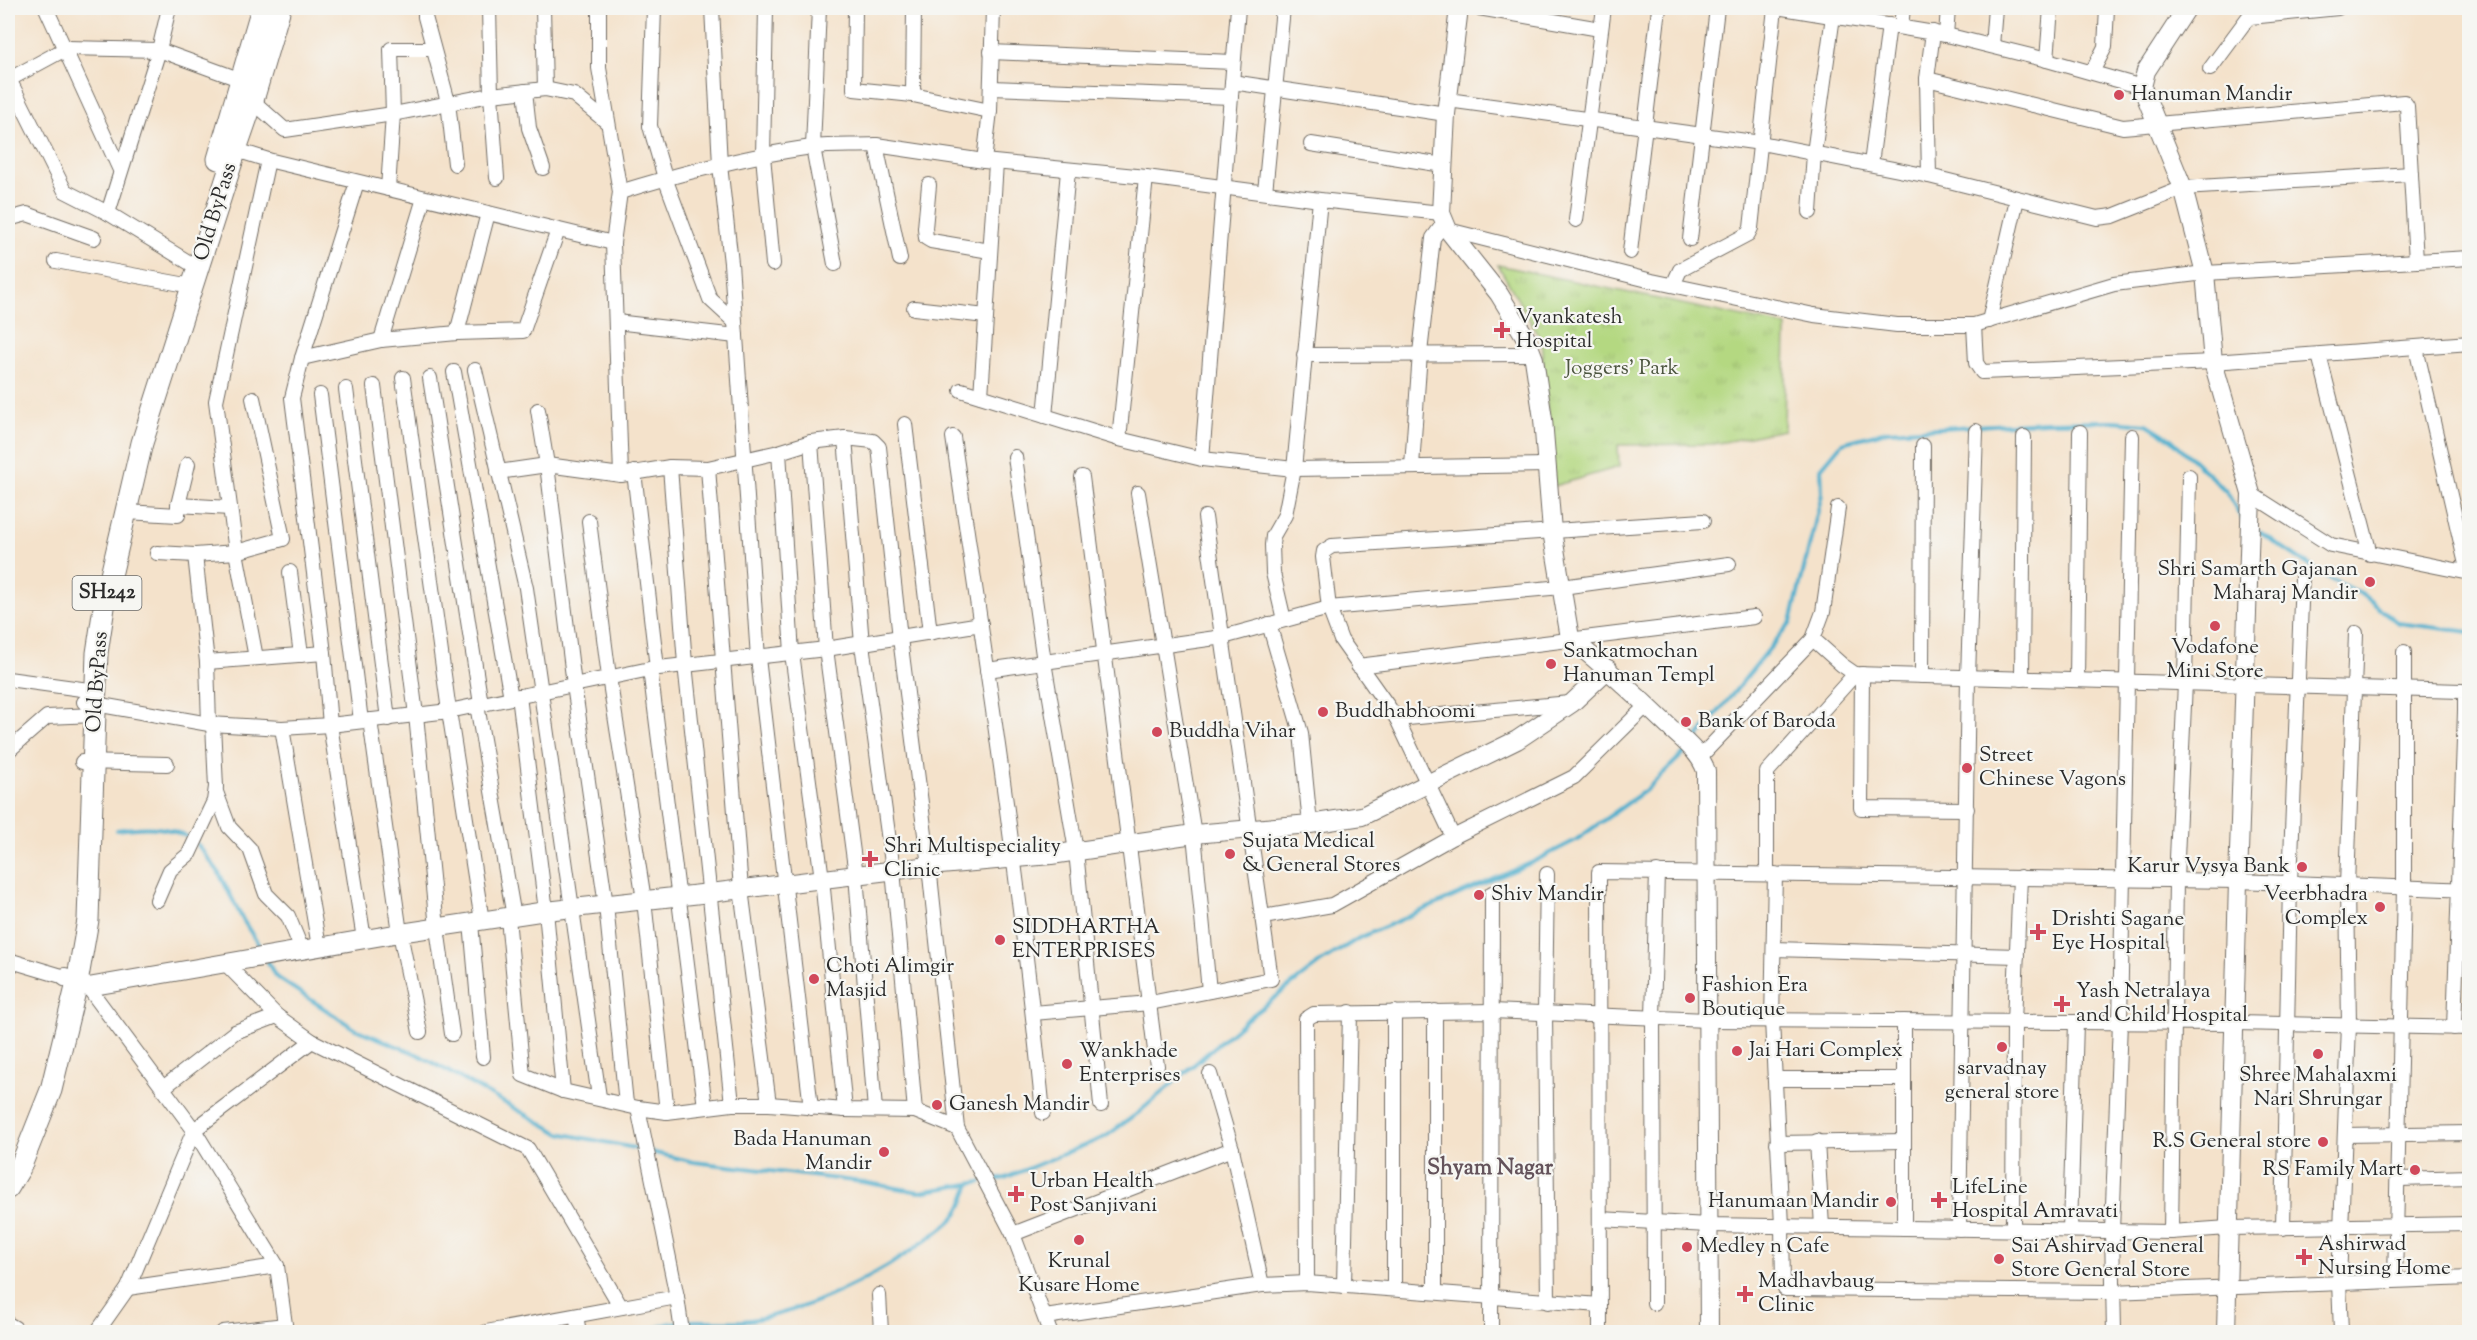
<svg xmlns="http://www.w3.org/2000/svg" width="2477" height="1340" viewBox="0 0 2477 1340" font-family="'Sorts Mill Goudy',serif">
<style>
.grass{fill:url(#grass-tufts);stroke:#708256;stroke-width:1.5}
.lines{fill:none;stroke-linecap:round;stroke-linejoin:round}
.stream{stroke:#4eafcd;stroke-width:4}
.street-casing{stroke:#716b63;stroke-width:16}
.secondary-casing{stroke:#716b63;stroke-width:20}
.primary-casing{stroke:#716b63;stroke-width:23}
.street{stroke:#fff;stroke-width:14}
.secondary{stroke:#fff;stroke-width:18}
.primary{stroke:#fff;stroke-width:21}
.poi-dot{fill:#d1495b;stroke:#f6f6f2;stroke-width:2}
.labels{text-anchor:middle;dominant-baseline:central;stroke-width:4.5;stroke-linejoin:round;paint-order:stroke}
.shield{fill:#f6f6f2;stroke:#686867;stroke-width:1.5}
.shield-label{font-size:20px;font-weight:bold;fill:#2b2b2b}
.poi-label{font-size:21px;fill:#2b2b2b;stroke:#f6f6f2;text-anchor:start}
.street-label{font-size:21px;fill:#2b2b2b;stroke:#f6f6f2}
.park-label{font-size:21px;fill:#4d5640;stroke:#f6f6f2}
.neighbourhood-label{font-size:22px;font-weight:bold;fill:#64535b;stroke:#f6f6f2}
</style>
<defs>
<pattern id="grass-tufts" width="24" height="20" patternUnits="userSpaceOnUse" patternTransform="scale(1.5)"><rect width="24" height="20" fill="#b4d881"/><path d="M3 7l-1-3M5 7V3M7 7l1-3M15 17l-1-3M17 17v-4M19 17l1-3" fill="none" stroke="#9bba70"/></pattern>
</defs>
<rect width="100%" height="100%" fill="#f6f6f2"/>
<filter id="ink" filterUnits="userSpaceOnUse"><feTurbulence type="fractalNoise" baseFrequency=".0167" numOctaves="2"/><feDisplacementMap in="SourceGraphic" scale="12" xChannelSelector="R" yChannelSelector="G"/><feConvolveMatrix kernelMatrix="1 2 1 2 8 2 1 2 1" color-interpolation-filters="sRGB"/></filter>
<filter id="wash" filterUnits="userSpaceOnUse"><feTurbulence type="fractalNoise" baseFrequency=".008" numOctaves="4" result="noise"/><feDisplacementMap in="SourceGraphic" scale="24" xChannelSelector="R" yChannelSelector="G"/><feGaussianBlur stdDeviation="1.35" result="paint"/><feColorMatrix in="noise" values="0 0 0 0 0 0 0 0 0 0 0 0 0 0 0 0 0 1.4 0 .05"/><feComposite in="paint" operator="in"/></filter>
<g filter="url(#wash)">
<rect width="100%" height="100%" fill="#f4e2cb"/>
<polygon class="grass" points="1498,265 1786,326 1784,430 1714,444 1618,445 1619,467 1554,486 1541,340"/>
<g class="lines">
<g class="stream">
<polyline points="2255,529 2327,577 2363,595 2398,623 2470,632"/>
<polyline points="1694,742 1791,622 1822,494 1821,468 1842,443 1887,431 2046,422 2113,421 2147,424 2171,439 2226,491 2244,522"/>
<path d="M117 830C143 826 168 825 191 839"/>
<polyline points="197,844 218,871 243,920 263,952"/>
<polyline points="268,962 275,976 355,1029 419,1055 559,1133 644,1150"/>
<polyline points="651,1152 694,1162 862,1182 920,1192 981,1182"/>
<polyline points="989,1181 1005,1178 1105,1137 1138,1113 1246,1020 1321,962 1359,938 1533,862 1576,840 1646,790 1687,750"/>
<path d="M649 1332C676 1314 712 1324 743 1321 805 1314 880 1275 929 1238 938 1231 951 1223 957 1214 963 1206 966 1194 970 1184"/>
</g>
</g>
</g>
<g filter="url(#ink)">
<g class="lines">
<g class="street-casing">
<g id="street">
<polyline points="46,8 120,170"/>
<polyline points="425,8 425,17 448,102 455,164"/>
<polyline points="489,8 491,95 497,178"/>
<polyline points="543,8 545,89"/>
<polyline points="599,8 599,68 620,192 613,243 621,475"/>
<polyline points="654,8 650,126 665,178 710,299 735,322"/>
<polyline points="712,8 720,165 731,263 758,658 811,1108"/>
<polyline points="766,8 763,156 773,264"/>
<polyline points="819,8 813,147 835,264"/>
<polyline points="855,8 854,89 913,95 990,111"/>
<polyline points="1479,8 1600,29"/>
<polyline points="1783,8 1946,35 2047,60 2142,87"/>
<polyline points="2250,17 2338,8"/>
<polyline points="1901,27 1903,8"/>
<polyline points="1946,35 1948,8"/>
<polyline points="1992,46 1995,8"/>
<polyline points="991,52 1233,62"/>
<polyline points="2047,60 2051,8"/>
<polyline points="2210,69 2253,11"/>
<polyline points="2092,72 2105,47 2107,8"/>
<polyline points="8,77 65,191 108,213 198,268"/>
<polyline points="1927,79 2123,127 2404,102 2407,106 2416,261"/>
<polyline points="8,80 67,48 159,50 247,82"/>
<polyline points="1232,82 1446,114"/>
<polyline points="992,88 1231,97"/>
<polyline points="525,91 529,128 543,168"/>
<polyline points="913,95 914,8"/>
<polyline points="247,96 285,130 393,114 491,95 545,89 574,95 608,123"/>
<polyline points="1448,100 1761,143 1929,176 2097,218 2113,216 2183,188 2411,174"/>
<polyline points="1311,144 1443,165"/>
<polyline points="230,148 268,160 613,243"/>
<polyline points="984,161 990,111 993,8"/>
<polyline points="1871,164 1889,25"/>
<polyline points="1929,176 1927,79 1933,32"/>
<polyline points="357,182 302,358 292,398 324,653 330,725 364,939"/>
<polyline points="929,185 925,228 926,238 931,241 990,251"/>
<polyline points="388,189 393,114 391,49 433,49"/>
<path d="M620 192C682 173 747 156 812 147 833 145 855 146 876 145"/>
<polyline points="1265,192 1283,8"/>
<polyline points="1810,212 1814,153 1833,16"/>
<polyline points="108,213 159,50 169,8"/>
<polyline points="8,219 27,214 94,238"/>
<polyline points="1576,220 1604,8"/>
<polyline points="1448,230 1652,281 1814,315 1897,325 1974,325 2114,284 2205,273 2470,258"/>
<polyline points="1690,239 1717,8"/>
<polyline points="1630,252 1659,8"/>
<polyline points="900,259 876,145 984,161 1146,177 1320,200 1441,213"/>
<polyline points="56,261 192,286"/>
<polyline points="1673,285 1680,270 1748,234 1751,228 1775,8"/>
<polyline points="914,308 986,316"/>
<polyline points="1989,321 2017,199"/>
<polyline points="616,322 736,336"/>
<polyline points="1974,325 1976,363 1982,372 2213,362 2470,343"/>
<polyline points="457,333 488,213"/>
<polyline points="381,340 424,198"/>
<polyline points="2416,348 2468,573"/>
<polyline points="1304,355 1532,354"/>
<polyline points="2319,355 2370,554"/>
<polyline points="302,358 381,340 457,333 523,331 558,230"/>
<polyline points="475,370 526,588 599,1097"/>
<polyline points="454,372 511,698"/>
<polyline points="403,378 449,711 482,921"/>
<polyline points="430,378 481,704"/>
<polyline points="374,386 416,715 437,928 452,1034"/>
<polyline points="346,389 388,719"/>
<polyline points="961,390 1119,439 1202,459 1294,469 1547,465"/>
<polyline points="320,395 361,721"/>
<polyline points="981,396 996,163"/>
<polyline points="538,410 547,465 574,685 606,905 626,1104"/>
<polyline points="1045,416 1068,171"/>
<polyline points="905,424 930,633"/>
<path d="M953 437C986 662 1021 887 1043 1113"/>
<polyline points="845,438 862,644 893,870 915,1111"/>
<polyline points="1119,439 1146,177"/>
<polyline points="811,442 826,649 856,875 875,1110"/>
<polyline points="779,452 792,653 822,879 845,1110"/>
<polyline points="1015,457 1044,662 1076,851 1101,1105"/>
<polyline points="1202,459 1238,8"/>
<polyline points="1412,466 1420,353 1433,238 1444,223"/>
<polyline points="670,467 685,664 732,1104"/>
<polyline points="708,468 741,889 769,1104"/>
<polyline points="498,472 547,465 621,475 670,467 708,468 779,452 811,442 845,438 873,441 879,447 900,638 929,866 957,1128 1013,1234 1050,1332"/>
<polyline points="634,472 657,668"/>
<polyline points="1082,477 1157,1066"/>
<polyline points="1138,493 1194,834 1209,991"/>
<polyline points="2251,494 2331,545 2470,573"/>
<polyline points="178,505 230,508"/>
<polyline points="126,512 178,515 178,505 188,464"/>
<polyline points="589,521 609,677 644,900 667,1112"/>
<polyline points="157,553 195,555 236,552 283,539 253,398"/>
<polyline points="195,555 207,662 209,724"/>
<polyline points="290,572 301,655"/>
<polyline points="1284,620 1273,573 1272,545 1273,536 1285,515 1294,469 1320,200"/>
<polyline points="1269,624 1301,733 1310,824"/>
<polyline points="1813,639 1823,612 1838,508"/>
<polyline points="256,658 236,552 216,401 268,160"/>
<polyline points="207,662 324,653"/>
<polyline points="1358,666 1754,617"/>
<polyline points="650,669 705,1107"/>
<polyline points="987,670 1223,637 1329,608 1562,587 1729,564"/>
<polyline points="1862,674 1861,808 1967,809"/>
<polyline points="1922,676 1923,446"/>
<polyline points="8,679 96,691"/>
<polyline points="2022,679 2024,437"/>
<polyline points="2077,680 2080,432"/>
<polyline points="519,696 546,911 563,1091"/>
<polyline points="84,702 209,724 282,728 330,725 449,711 650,669 826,649 981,624"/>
<polyline points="477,705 514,917"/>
<polyline points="1397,719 1570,703"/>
<polyline points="370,720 400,933 420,1032"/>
<polyline points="282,728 319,947"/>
<polyline points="8,751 47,717 95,715"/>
<polyline points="1700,757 1813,639 1842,665 1855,674 2462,691 2465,694 2465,711 2454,1028"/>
<polyline points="82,762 167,764"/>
<polyline points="216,792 229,827 250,849 266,894 288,916 302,950"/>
<polyline points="1453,837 1397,719 1341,640 1329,608 1323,557 1324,551 1332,546 1703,521"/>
<polyline points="1547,874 1545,1012 1548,1302"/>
<polyline points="1767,874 1767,772 1855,674"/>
<polyline points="1775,874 1772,1020 1782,1226 1783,1284 1785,1289 2112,1292 2470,1278"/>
<polyline points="157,900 170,870 189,854 214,801 216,787 213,724"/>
<polyline points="1263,917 1332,905 1453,837 1574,777 1647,705"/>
<polyline points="508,918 523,1075 563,1091 638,1108 667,1112 732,1104 769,1104 845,1110 915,1111 957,1128"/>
<polyline points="471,923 483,1057"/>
<polyline points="1774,949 2017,956"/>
<polyline points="8,960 65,977"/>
<polyline points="226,964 277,1016 312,1041 528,1149 621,1307"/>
<polyline points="88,987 194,1130 277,1266 286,1332"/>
<polyline points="1435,1011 1435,1292"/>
<polyline points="1033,1013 1150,1003 1271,979 1205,517"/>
<polyline points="1210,1074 1232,1149 1262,1285"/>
<polyline points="1775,1079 1904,1079"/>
<polyline points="163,1088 235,1032 277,1016"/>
<polyline points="638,1108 677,1297 682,1332"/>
<polyline points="2345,1135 2470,1133"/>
<polyline points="1817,1141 1822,1227"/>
<polyline points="1777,1143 1904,1141"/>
<polyline points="2399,1179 2470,1177"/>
<polyline points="1600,1219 1708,1225 2171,1232 2228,1228 2470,1224"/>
<polyline points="1904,1228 1904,1021"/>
<polyline points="2283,1228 2290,883 2302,577"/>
<polyline points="1959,1229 1968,677 1976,431"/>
<polyline points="2013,1229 2014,1022 2020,877"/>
<polyline points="2070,1230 2076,1022"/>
<polyline points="2171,1232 2176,880 2185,683 2189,476"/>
<polyline points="1013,1234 1232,1149"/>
<polyline points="2395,1280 2404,888 2404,652"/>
<polyline points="1307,1283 1306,1019 1314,1014 1492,1011 1707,1020 2236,1023 2470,1028"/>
<polyline points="1344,1286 1350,1012"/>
<polyline points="128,1288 277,1266"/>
<polyline points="1394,1289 1394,1012"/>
<polyline points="879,1295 881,1332"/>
<polyline points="1654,1303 1653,1017 1657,872"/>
<polyline points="576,1316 579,1332"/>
<polyline points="1045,1317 1262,1285 1307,1283 1600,1305"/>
<polyline points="8,1324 15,1328"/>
<polyline points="97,1332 128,1288 194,1130 312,1041"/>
<polyline points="223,1332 285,1325"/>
<polyline points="486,1332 677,1297"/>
<polyline points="1491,1332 1492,893"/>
<polyline points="1600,1332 1599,872 2238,881 2470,890"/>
<polyline points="2114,1332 2112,1231 2120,1022 2132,436"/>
<polyline points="2341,1332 2339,1282 2349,1025 2347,886 2356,633"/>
</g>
</g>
<g class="secondary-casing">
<g id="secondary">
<path d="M1459 8 1446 114 1441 213 1448 230 1499 294 1526 338 1534 359 1543 419 1552 531 1570 638C1604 666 1636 695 1667 725 1682 739 1700 752 1706 771L1709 1332"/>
<polyline points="2187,8 2146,71 2142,87 2183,188 2205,273 2213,362 2251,494 2238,881 2226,1332"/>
<polyline points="65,977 88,987 400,933 546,911 710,893 929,866 1051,855 1194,834 1310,824 1362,816 1517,740 1572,703 1608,669"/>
</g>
</g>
<g class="primary-casing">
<g id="primary">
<polyline points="218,159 262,8"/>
<polyline points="8,1188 20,1168 51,1090 77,983 88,920 97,653 105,601 142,443 236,149 253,100 280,8"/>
</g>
</g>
<use href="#street" class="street"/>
<use href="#secondary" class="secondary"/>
<use href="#primary" class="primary"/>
</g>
</g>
<g class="poi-dot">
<circle cx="2119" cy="95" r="6"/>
<path d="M1499 321h6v6h6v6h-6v6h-6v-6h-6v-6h6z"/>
<circle cx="2370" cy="582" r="6"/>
<circle cx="2215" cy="626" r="6"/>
<circle cx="1551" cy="664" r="6"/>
<circle cx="1323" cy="712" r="6"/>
<circle cx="1686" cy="722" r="6"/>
<circle cx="1157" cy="732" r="6"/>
<circle cx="1967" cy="768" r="6"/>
<circle cx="1230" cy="854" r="6"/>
<path d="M867 850h6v6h6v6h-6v6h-6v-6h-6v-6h6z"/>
<circle cx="2302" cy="867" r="6"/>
<circle cx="1479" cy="895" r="6"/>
<circle cx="2380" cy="907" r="6"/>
<path d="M2035 923h6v6h6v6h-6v6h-6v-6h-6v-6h6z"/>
<circle cx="1000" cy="940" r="6"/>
<circle cx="814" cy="979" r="6"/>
<circle cx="1690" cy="998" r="6"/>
<path d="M2059 995h6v6h6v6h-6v6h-6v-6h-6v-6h6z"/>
<circle cx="2002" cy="1047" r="6"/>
<circle cx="1737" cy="1051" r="6"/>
<circle cx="2318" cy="1054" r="6"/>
<circle cx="1067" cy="1064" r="6"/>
<circle cx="937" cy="1105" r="6"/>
<circle cx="2323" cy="1142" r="6"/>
<circle cx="884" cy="1152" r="6"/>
<circle cx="2415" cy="1170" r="6"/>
<path d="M1013 1185h6v6h6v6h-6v6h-6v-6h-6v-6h6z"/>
<path d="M1936 1191h6v6h6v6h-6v6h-6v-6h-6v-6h6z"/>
<circle cx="1891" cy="1202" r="6"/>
<circle cx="1079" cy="1240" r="6"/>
<circle cx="1687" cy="1247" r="6"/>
<path d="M2301 1248h6v6h6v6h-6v6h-6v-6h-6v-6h6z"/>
<circle cx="1999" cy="1259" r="6"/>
<path d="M1742 1285h6v6h6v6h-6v6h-6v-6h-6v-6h6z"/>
</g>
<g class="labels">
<rect class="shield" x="72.5" y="576" width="69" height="34" rx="4.5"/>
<g class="shield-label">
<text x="107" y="593">SH242</text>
</g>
<g class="poi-label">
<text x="2131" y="95">Hanuman Mandir</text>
<text x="1516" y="318">Vyankatesh<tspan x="1516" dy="24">Hospital</tspan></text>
<text x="2358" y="570" text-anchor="end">Shri Samarth Gajanan<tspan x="2358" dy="24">Maharaj Mandir</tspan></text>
<text x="2215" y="648" text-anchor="middle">Vodafone<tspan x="2215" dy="24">Mini Store</tspan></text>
<text x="1563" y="652">Sankatmochan<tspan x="1563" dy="24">Hanuman Templ</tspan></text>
<text x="1335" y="712">Buddhabhoomi</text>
<text x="1698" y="722">Bank of Baroda</text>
<text x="1169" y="732">Buddha Vihar</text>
<text x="1979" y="756">Street<tspan x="1979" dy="24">Chinese Vagons</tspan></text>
<text x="1242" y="842">Sujata Medical<tspan x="1242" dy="24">&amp; General Stores</tspan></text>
<text x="884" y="847">Shri Multispeciality<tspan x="884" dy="24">Clinic</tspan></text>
<text x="2290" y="867" text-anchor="end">Karur Vysya Bank</text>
<text x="1491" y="895">Shiv Mandir</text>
<text x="2368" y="895" text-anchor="end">Veerbhadra<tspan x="2368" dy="24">Complex</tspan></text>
<text x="2052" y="920">Drishti Sagane<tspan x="2052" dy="24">Eye Hospital</tspan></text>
<text x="1012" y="928">SIDDHARTHA<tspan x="1012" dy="24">ENTERPRISES</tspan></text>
<text x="826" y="967">Choti Alimgir<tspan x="826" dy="24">Masjid</tspan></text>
<text x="1702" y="986">Fashion Era<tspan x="1702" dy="24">Boutique</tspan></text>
<text x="2076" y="992">Yash Netralaya<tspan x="2076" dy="24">and Child Hospital</tspan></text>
<text x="1749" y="1051">Jai Hari Complex</text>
<text x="1079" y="1052">Wankhade<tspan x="1079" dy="24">Enterprises</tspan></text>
<text x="2002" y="1069" text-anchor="middle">sarvadnay<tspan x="2002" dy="24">general store</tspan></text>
<text x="2318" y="1076" text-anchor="middle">Shree Mahalaxmi<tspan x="2318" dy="24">Nari Shrungar</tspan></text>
<text x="949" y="1105">Ganesh Mandir</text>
<text x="872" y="1140" text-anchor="end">Bada Hanuman<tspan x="872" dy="24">Mandir</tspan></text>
<text x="2311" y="1142" text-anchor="end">R.S General store</text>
<text x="2403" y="1170" text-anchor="end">RS Family Mart</text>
<text x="1030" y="1182">Urban Health<tspan x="1030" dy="24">Post Sanjivani</tspan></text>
<text x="1952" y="1188">LifeLine<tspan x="1952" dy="24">Hospital Amravati</tspan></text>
<text x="1879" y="1202" text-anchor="end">Hanumaan Mandir</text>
<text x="2318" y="1245">Ashirwad<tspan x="2318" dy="24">Nursing Home</tspan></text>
<text x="1699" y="1247">Medley n Cafe</text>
<text x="2011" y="1247">Sai Ashirvad General<tspan x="2011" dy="24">Store General Store</tspan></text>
<text x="1079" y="1262" text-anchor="middle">Krunal<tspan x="1079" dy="24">Kusare Home</tspan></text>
<text x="1758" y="1282">Madhavbaug<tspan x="1758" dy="24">Clinic</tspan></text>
</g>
<g class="street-label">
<text transform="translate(216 212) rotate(-73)">Old ByPass</text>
<text transform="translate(98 682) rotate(-86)">Old ByPass</text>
</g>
<g class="park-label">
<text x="1622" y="369">Joggers' Park</text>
</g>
<g class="neighbourhood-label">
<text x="1490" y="1169">Shyam Nagar</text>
</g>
</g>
<rect width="2477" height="1340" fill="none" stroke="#f6f6f2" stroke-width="30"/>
</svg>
